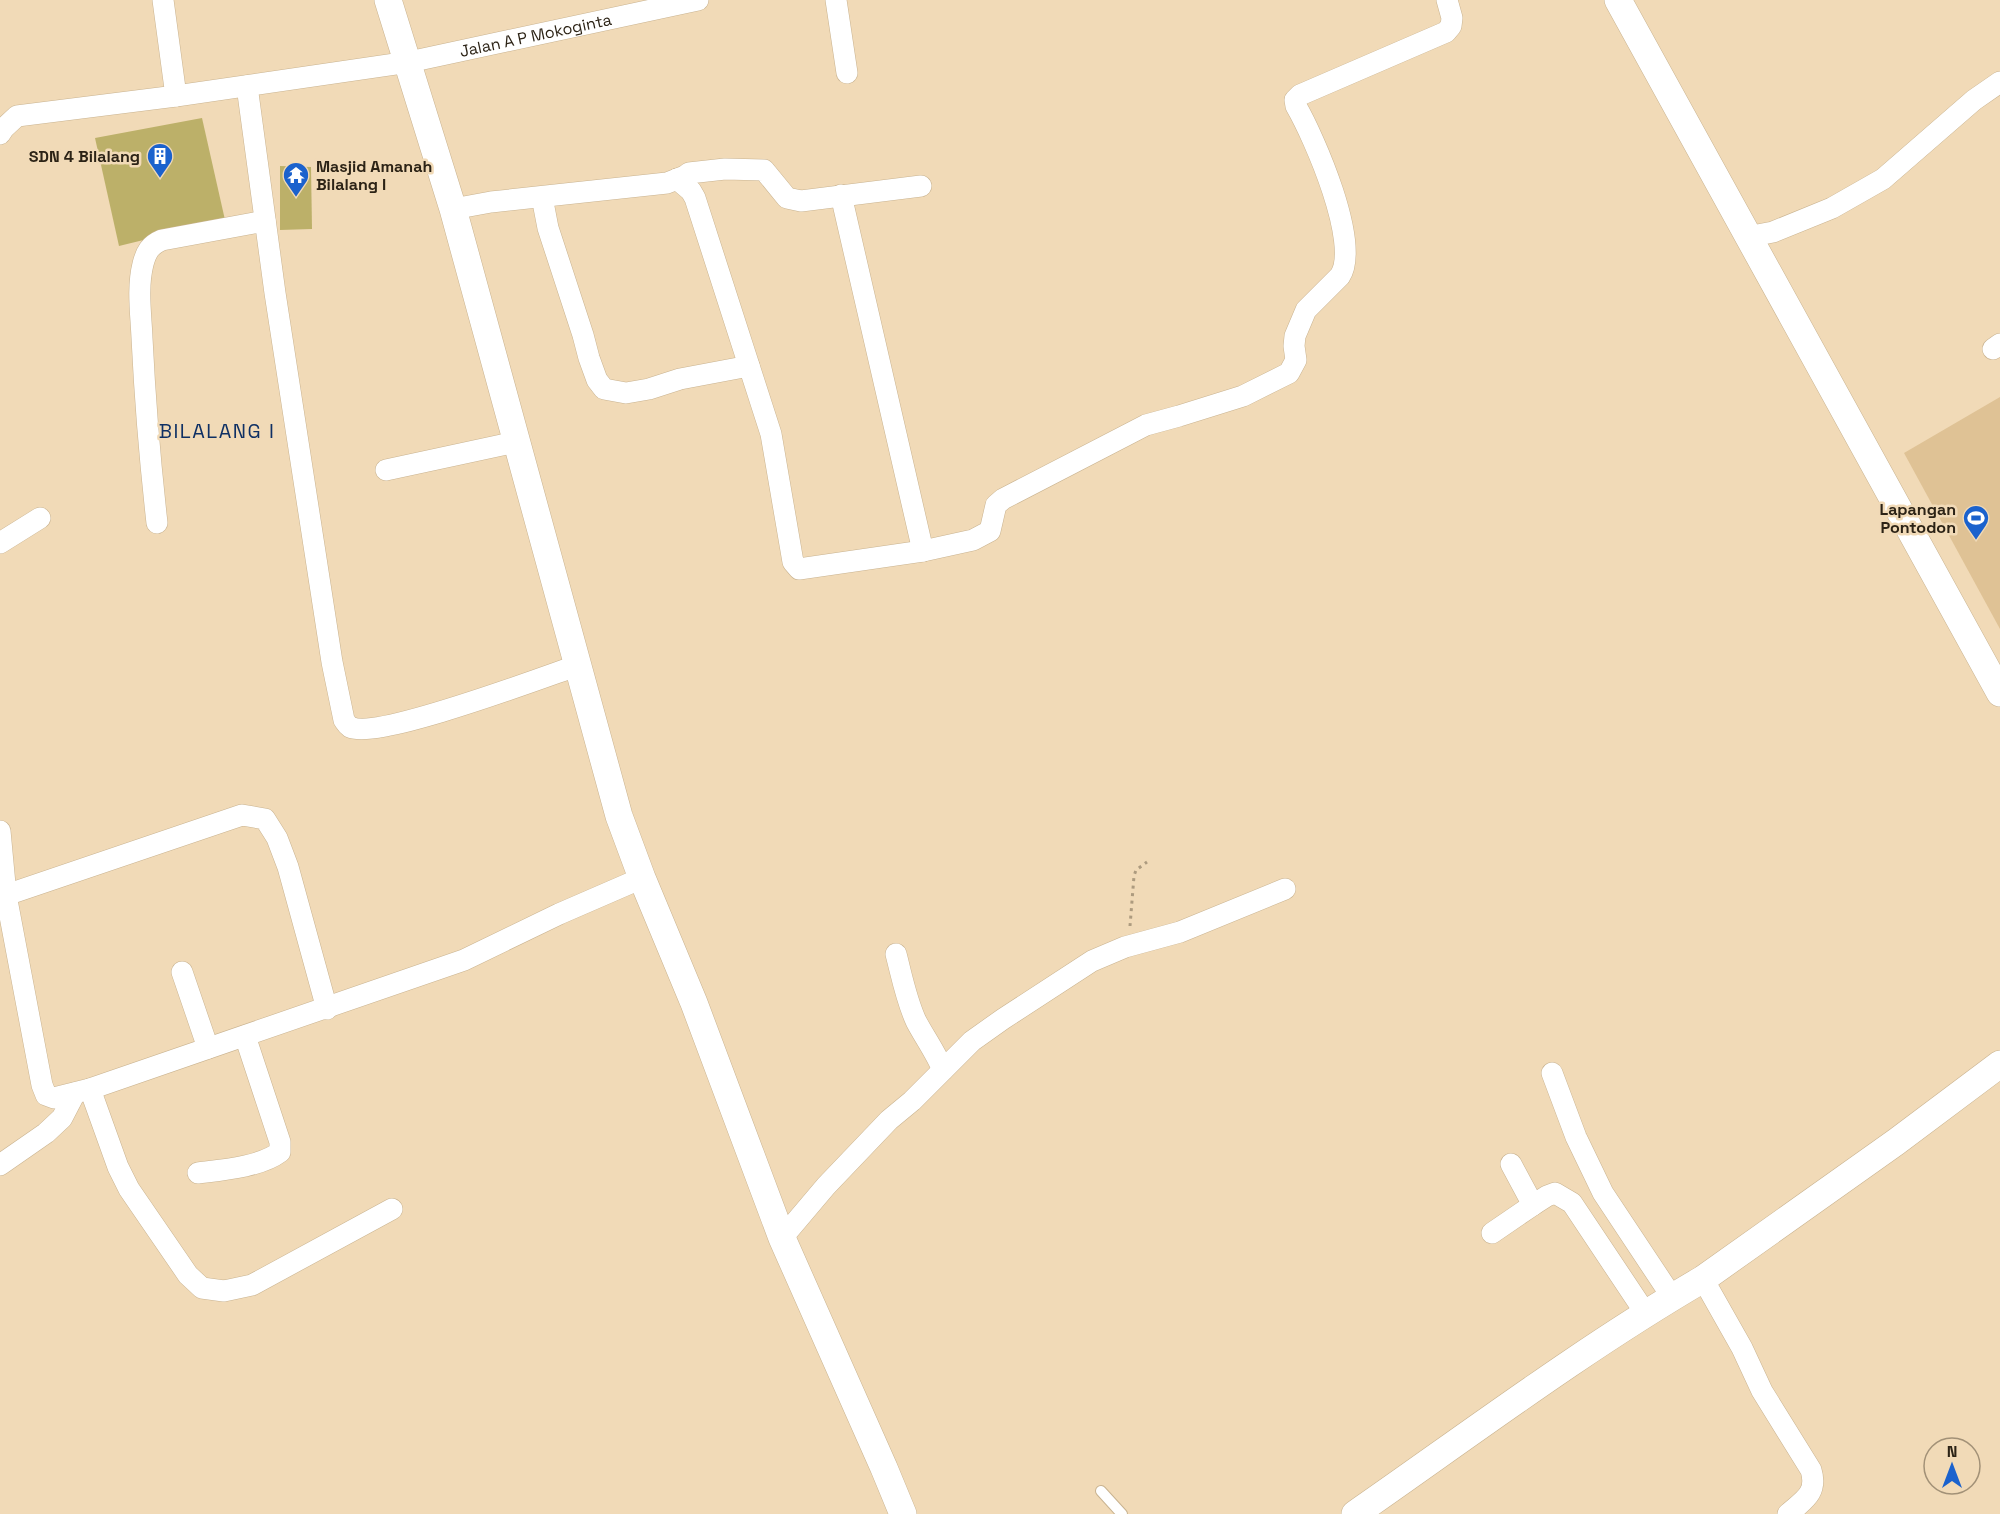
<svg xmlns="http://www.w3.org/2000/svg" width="2000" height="1514" viewBox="0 0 2000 1514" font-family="'Space Grotesk',sans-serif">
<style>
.green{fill:#dfc295}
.building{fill:#bcb069}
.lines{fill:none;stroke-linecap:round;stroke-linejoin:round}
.service-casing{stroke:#c9b390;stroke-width:12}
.minor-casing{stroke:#c9b390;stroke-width:22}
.tertiary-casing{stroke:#c9b390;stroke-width:28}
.path{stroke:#ad9b7f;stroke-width:3;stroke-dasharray:3 4.5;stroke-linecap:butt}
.service{stroke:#fff;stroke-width:10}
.minor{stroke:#fff;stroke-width:21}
.tertiary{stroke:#fff;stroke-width:27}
.labels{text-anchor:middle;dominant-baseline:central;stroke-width:5;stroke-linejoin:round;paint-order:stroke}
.street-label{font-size:16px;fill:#2c2316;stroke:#f1dab7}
.poi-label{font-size:16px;font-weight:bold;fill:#2c2316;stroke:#f1dab7;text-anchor:end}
.quarter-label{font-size:20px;letter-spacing:1.5px;fill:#0f3064;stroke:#f1dab7}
</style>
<rect width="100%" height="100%" fill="#f1dab7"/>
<polygon class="green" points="2000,397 2000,629 1904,453"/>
<g class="building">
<polygon points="202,118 225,220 119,246 95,138"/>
<polygon points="280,166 311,167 312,229 280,230"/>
</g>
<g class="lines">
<g class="service-casing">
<polyline id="service" points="1101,1491 1122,1514"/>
</g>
<g class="minor-casing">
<g id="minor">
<polyline points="163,0 176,96"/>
<polyline points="836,0 847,73"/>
<path d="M247 86 275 293 332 662 344 720C346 723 347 725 350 727 377 740 541 678 576 666"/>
<path id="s1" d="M0 134 4 128 17 116 176 96 409 62 698 0"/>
<path d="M677 179 691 191 695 198 771 434 793 562 799 569 923 551 973 540 990 531 996 505 1003 499 1146 425 1179 416 1243 396 1289 373 1296 360 1294 346 1295 336 1306 310 1340 276C1361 244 1314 137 1296 106L1295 100 1300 95 1446 32 1451 26 1452 18 1447 0"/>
<polyline points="841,195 923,551"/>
<polyline points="542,197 548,228 583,335 589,358 597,380 604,389 626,393 649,389 680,379 749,366"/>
<polyline points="453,209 491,202 667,183 685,176 689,173 725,169 764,170 787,198 801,201 921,186"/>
<polyline points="1747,237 1773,232 1832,208 1883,179 1974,100 2000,82"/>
<polyline points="1993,349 2000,344"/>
<polyline points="386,470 516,442"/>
<path d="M157 523C150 461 145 400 142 338 141 314 137 288 143 264 146 252 150 245 162 240L265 221"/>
<polyline points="0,543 40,518"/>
<polyline points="0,831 6,895 42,1085 46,1095 54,1098 90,1089 464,960 559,914 642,878"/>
<polyline points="0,897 242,815 265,819 277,838 288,867 327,1009"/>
<path d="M896 954C902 977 906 999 916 1021 925 1038 936 1053 943 1070"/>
<polyline points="182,972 208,1048"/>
<polyline points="1552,1073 1576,1137 1603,1193 1672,1297"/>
<polyline points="90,1089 118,1167 129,1189 188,1275 202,1288 224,1291 252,1285 392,1209"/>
<polyline points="1511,1164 1533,1205 1547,1196 1555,1193 1572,1203 1646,1314"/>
<polyline points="0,1165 46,1133 62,1118 75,1093"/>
<path d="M198 1173C222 1170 260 1167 280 1152V1142L245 1036"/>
<polyline points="1492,1233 1533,1205"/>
<polyline points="782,1238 826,1186 889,1120 912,1101 972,1041 1003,1019 1092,961 1125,947 1180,932 1285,889"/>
<path d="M1703 1279 1742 1348 1762 1391 1811 1470C1818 1493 1804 1500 1788 1514"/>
</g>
</g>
<g class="tertiary-casing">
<g id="tertiary">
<polyline points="388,0 453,209 619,816 642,878 694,1003 782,1238 884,1468 903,1514"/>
<polyline points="1618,0 2000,693"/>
<path d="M1355 1514C1470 1434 1583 1349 1703 1279L1896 1142 2000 1064"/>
</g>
</g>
<polyline class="path" points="1130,926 1134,876 1136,870 1147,862"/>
<use href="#service" class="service"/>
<use href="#minor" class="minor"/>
<use href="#tertiary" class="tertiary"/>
</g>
<defs>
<g id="building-pin" transform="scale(1.35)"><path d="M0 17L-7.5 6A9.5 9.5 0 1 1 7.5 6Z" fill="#1b62cd" stroke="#f1dab7"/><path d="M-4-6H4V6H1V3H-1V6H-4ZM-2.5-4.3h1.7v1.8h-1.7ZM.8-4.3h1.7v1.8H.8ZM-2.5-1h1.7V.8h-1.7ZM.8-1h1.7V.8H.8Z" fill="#fff"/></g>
<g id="temple-pin" transform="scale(1.35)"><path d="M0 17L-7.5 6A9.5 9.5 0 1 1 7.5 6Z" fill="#1b62cd" stroke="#f1dab7"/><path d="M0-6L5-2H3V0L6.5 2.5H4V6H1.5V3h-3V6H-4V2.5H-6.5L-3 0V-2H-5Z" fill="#fff"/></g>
<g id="stadium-pin" transform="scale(1.35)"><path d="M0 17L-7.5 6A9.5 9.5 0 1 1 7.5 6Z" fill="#1b62cd" stroke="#f1dab7"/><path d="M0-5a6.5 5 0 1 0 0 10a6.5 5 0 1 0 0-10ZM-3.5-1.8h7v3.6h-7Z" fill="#fff"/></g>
</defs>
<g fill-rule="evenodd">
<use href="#building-pin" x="160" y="156"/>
<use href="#temple-pin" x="296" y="175"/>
<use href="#stadium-pin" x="1976" y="518"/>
</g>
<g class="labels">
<g class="street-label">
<text stroke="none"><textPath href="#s1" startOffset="550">Jalan A P Mokoginta</textPath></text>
</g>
<g class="poi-label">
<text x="140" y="156">SDN 4 Bilalang</text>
<text x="316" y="166" text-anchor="start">Masjid Amanah<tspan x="316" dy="18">Bilalang I</tspan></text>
<text x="1956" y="509">Lapangan<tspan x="1956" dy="18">Pontodon</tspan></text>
</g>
<g class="quarter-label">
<text x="217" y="431">BILALANG I</text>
</g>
</g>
<g transform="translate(1952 1466)"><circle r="28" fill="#f1dab7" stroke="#a29177" stroke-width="1.5"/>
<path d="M0-4.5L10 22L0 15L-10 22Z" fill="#1b62cd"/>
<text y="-9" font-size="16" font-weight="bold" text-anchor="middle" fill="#2c2316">N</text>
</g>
</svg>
